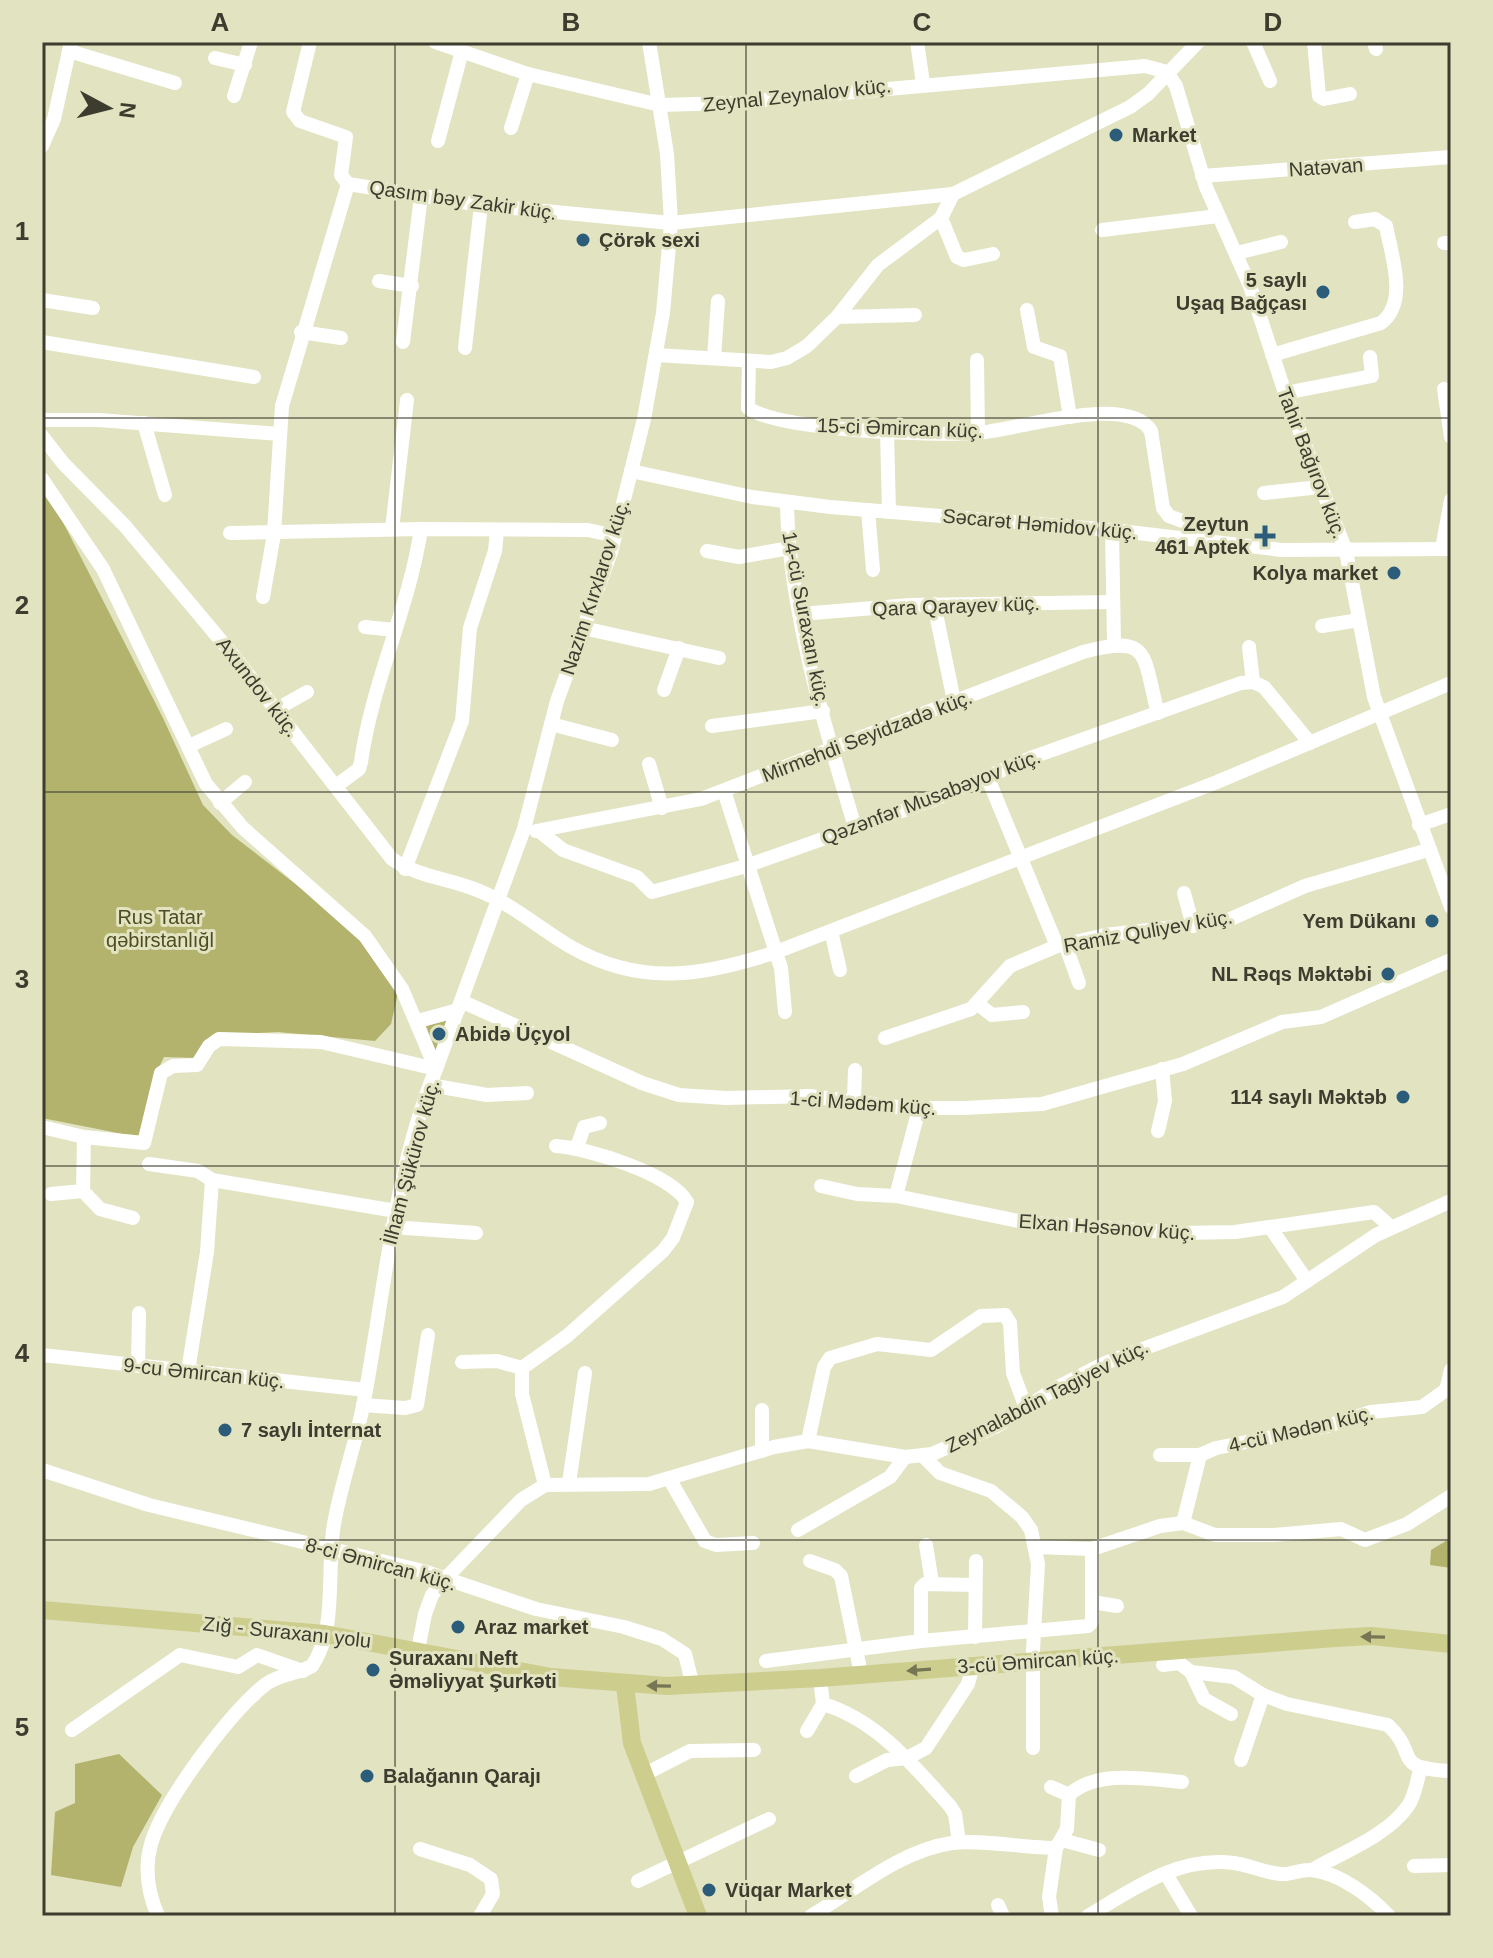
<svg xmlns="http://www.w3.org/2000/svg" width="1493" height="1958" viewBox="0 0 1493 1958" font-family="Helvetica,sans-serif">
<style>
.green{fill:#b3b36e}
.lines{fill:none;stroke-linecap:round;stroke-linejoin:round}
.minor{stroke:#fff;stroke-width:14}
.major{stroke:#cdcd8e;stroke-width:18}
.oneway{fill:#767655}
.grid{fill:none;stroke:#3c3c2f;stroke-width:2;stroke-opacity:0.55}
.poi-dot{fill:#2b5c7a;stroke:#e2e3c1;stroke-width:3}
.labels{text-anchor:middle;dominant-baseline:central;stroke-width:6;stroke-linejoin:round;paint-order:stroke}
.street-label{font-size:20px;fill:#3c3c2f;stroke:#e2e3c1}
.poi-label{font-size:20px;font-weight:bold;fill:#3c3c2f;stroke:#e2e3c1;text-anchor:start}
.park-label{font-size:20px;fill:#4e4d22;stroke:#e2e3c1}
.neatline{fill:none;stroke:#3c3c2f;stroke-width:3}
.grid-label{font-size:26px;text-anchor:middle;font-weight:bold;fill:#3c3c2f}
</style>
<rect width="100%" height="100%" fill="#e2e3c1"/>
<g class="green">
<polygon points="42,481 163,718 203,805 232,835 346,923 365,943 398,993 391,1024 375,1041 278,1032 214,1035 197,1058 164,1057 153,1080 143,1138 42,1118"/>
<polygon points="449,1020 436,1053 426,1026"/>
<polygon points="1451,1538 1451,1568 1430,1565 1431,1550"/>
<polygon points="119,1754 162,1795 133,1847 121,1887 51,1875 55,1812 75,1803 75,1764"/>
</g>
<g class="lines">
<g class="minor">
<polyline points="310,42 293,112 300,121 346,137 341,175 348,184"/>
<polyline points="435,42 528,74 660,105 731,103 1145,66 1167,72"/>
<polyline points="917,42 923,83"/>
<polyline points="1253,42 1270,81"/>
<polyline points="1314,42 1319,96 1324,99 1350,94"/>
<polyline points="1374,42 1376,49"/>
<polyline points="69,51 175,83"/>
<polyline points="215,58 245,65"/>
<polyline points="1167,72 1176,86 1206,187 1250,286 1285,393 1346,551 1374,697 1451,907"/>
<polyline points="234,96 251,42"/>
<polyline points="511,128 528,74"/>
<polyline points="438,141 462,51"/>
<polyline points="42,146 54,119 71,42"/>
<polyline points="1202,176 1451,157"/>
<polyline points="941,218 957,257 964,260 993,254"/>
<polyline points="1102,230 1218,216"/>
<polyline points="1444,243 1451,243"/>
<polyline points="1237,253 1281,242"/>
<polyline points="379,281 412,286"/>
<polyline points="42,300 93,308"/>
<polyline points="1027,310 1034,347 1060,356 1070,417"/>
<polyline points="837,317 915,315"/>
<polyline points="301,332 341,338"/>
<polyline points="42,342 254,377"/>
<polyline points="403,342 421,196"/>
<polyline points="465,348 481,205"/>
<polyline points="656,355 771,362 787,358 807,346 837,317 878,265 941,218 953,194 1130,107 1148,94 1198,42"/>
<path d="M1272 355 1381 323C1409 302 1391 254 1386 226L1375 219 1355 222"/>
<polyline points="714,358 718,301"/>
<polyline points="977,360 978,433"/>
<path d="M749 361 748 408C781 431 933 436 976 433 1015 431 1127 392 1151 431L1163 508 1169 516 1201 528 1204 541"/>
<polyline points="1444,389 1451,437"/>
<polyline points="1285,393 1372,376 1370,357"/>
<polyline points="42,420 99,420 279,434"/>
<polyline points="144,423 165,495"/>
<polyline points="887,431 889,512"/>
<path d="M42 436 63 463 125 526 233 655 392 859C418 877 448 878 477 890 511 903 540 929 571 947 641 987 704 976 776 952L1217 782 1451 683"/>
<polyline points="631,471 752,497 830,507 1112,530 1282,550 1451,549"/>
<path d="M42 479 103 569 206 784 243 828 365 936 402 989 436 1069C392 1177 385 1293 363 1406 355 1446 341 1484 334 1524 326 1568 338 1628 312 1666 297 1674 279 1674 266 1684 230 1712 164 1800 151 1844 144 1869 148 1893 158 1916"/>
<polyline points="1264,493 1320,487"/>
<path d="M787 502C788 605 825 729 855 827"/>
<polyline points="868,510 873,570"/>
<polyline points="392,529 407,400"/>
<polyline points="1112,530 1114,644"/>
<polyline points="230,533 421,529 588,530 615,536"/>
<polyline points="1442,549 1451,500"/>
<polyline points="707,551 739,557 790,548"/>
<polyline points="263,597 274,534 282,406 348,184 481,205 671,223 953,194"/>
<polyline points="934,604 954,701"/>
<polyline points="801,614 910,605 1111,602"/>
<polyline points="1322,626 1359,620"/>
<polyline points="365,627 395,630"/>
<polyline points="583,628 719,658"/>
<polyline points="1249,647 1253,682"/>
<polyline points="664,690 679,648"/>
<polyline points="275,710 307,692"/>
<polyline points="551,724 612,740"/>
<polyline points="712,726 823,711"/>
<polyline points="189,746 226,729"/>
<polyline points="649,764 662,808"/>
<polyline points="987,776 1057,946"/>
<path d="M336 786 359 769 361 762C372 682 409 609 421 529"/>
<polyline points="724,791 781,968 785,1012"/>
<polyline points="220,803 245,782"/>
<polyline points="1419,825 1451,814"/>
<path d="M536 831 701 799 1083 652C1152 634 1142 654 1158 713"/>
<polyline points="539,831 563,850 637,877 652,892 746,866 933,800 1033,757 1241,683 1253,682 1264,687 1310,743"/>
<polyline points="405,869 462,721 470,628 495,551 497,531"/>
<polyline points="1184,893 1193,926"/>
<polyline points="831,931 840,970"/>
<polyline points="1065,944 1079,983"/>
<polyline points="461,1001 642,1083 679,1095 726,1098 810,1096 904,1108 964,1108 1042,1104 1183,1064 1282,1022 1321,1017 1451,960"/>
<polyline points="978,1004 992,1015 1023,1012"/>
<polyline points="418,1021 458,1010"/>
<polyline points="885,1038 971,1009 1010,966 1057,946 1105,935 1226,921 1305,886 1428,850"/>
<polyline points="430,1085 487,1095 527,1093"/>
<polyline points="854,1099 855,1070"/>
<polyline points="42,1127 84,1137 144,1143 161,1073 173,1066 197,1065 209,1046 219,1039 321,1042 436,1069 524,829 557,701 611,552 644,419 663,313 671,223 667,154 649,42"/>
<polyline points="1158,1131 1165,1101 1162,1069"/>
<polyline points="84,1137 83,1191 100,1209 133,1218"/>
<polyline points="577,1147 584,1127 600,1123"/>
<polyline points="149,1164 198,1171 212,1180 396,1211"/>
<polyline points="821,1186 857,1194 896,1196 1024,1222 1182,1233 1235,1232 1374,1212 1391,1227"/>
<polyline points="51,1194 83,1191"/>
<polyline points="896,1196 919,1109"/>
<polyline points="392,1227 476,1233"/>
<polyline points="1270,1227 1307,1281"/>
<polyline points="42,1355 366,1390"/>
<polyline points="462,1362 497,1361 522,1368 522,1394 545,1485"/>
<polyline points="138,1366 139,1313"/>
<path d="M522 1368 567 1336 663 1251 673 1238 687 1202C672 1174 587 1148 556 1146"/>
<polyline points="188,1371 207,1252 212,1180"/>
<polyline points="363,1405 405,1408 417,1405 428,1335"/>
<polyline points="762,1410 762,1451"/>
<polyline points="808,1441 824,1367 830,1358 877,1344 931,1350 981,1316 1005,1315 1010,1323 1013,1373 1026,1408"/>
<polyline points="1160,1455 1200,1455"/>
<polyline points="923,1456 940,1473 991,1491 1022,1517 1031,1530 1038,1564 1033,1650 1033,1748"/>
<polyline points="42,1470 149,1505 423,1571 536,1609 624,1627 662,1639 685,1654 693,1686"/>
<polyline points="670,1480 705,1541 716,1545 753,1543"/>
<polyline points="569,1483 585,1373"/>
<polyline points="1183,1523 1200,1455 1216,1448 1324,1427 1371,1412 1422,1407 1446,1390 1451,1370"/>
<polyline points="798,1530 890,1477 905,1457"/>
<polyline points="926,1545 932,1583"/>
<polyline points="1036,1547 1092,1549 1160,1526 1183,1523 1215,1535 1274,1535 1341,1529 1365,1540 1407,1524 1451,1496"/>
<polyline points="810,1561 835,1570 841,1576 861,1674"/>
<polyline points="1092,1602 1117,1606"/>
<polyline points="975,1637 976,1561"/>
<polyline points="921,1641 921,1588 925,1584 975,1585"/>
<polyline points="418,1650 425,1614 432,1595 444,1580 521,1500 545,1485 649,1484 774,1447 808,1441 905,1457 932,1454 997,1426 1056,1388 1105,1363 1283,1297 1376,1235 1451,1201"/>
<path d="M1178 1650 1179 1663 1191 1672 1234 1677 1263 1695 1287 1704 1388 1725C1420 1755 1390 1768 1451 1771"/>
<polyline points="766,1661 921,1641 1088,1626 1092,1622 1092,1549"/>
<polyline points="1163,1665 1179,1663"/>
<polyline points="1191,1672 1204,1699 1231,1714"/>
<path d="M820 1678 823 1704C877 1720 914 1766 950 1806L955 1814 959 1842"/>
<polyline points="72,1730 180,1655 238,1667 257,1655 303,1671"/>
<polyline points="807,1731 823,1704"/>
<polyline points="1241,1760 1263,1695"/>
<polyline points="643,1775 690,1751 754,1750"/>
<polyline points="856,1776 887,1760 907,1758 926,1748 968,1684 973,1665"/>
<polyline points="1051,1787 1069,1795"/>
<polyline points="1062,1840 1099,1850"/>
<polyline points="420,1849 470,1865 491,1879 493,1894 480,1916"/>
<polyline points="1414,1866 1451,1865"/>
<path d="M1312 1870C1343 1852 1387 1836 1408 1806 1415 1796 1417 1781 1420 1770"/>
<polyline points="1166,1874 1191,1916"/>
<polyline points="638,1881 769,1819"/>
<polyline points="998,1905 1003,1916"/>
<path d="M811 1916C853 1891 901 1850 952 1843 979 1839 1026 1848 1056 1848"/>
<path d="M1052 1916 1049 1897 1056 1848 1067 1829 1069 1795C1096 1769 1148 1779 1182 1782"/>
<path d="M1088 1916C1133 1889 1178 1856 1234 1863 1250 1865 1265 1873 1281 1874 1291 1875 1301 1869 1311 1870 1340 1873 1370 1896 1389 1916"/>
</g>
<g class="major">
<polyline points="42,1610 325,1634 551,1677 667,1686 820,1678 1335,1638 1371,1636 1451,1644"/>
<polyline points="625,1685 632,1743 698,1916"/>
</g>
</g>
<defs><path id="oneway-solid" d="M-6-.8H1V-3.2L6.5 0L1 3.2V.8H-6Z" transform="scale(2)"/></defs>
<g class="oneway">
<use href="#oneway-solid" transform="translate(1373 1637) rotate(-179)"/>
<use href="#oneway-solid" transform="translate(919 1670) rotate(176)"/>
<use href="#oneway-solid" transform="translate(659 1686) rotate(-179)"/>
</g>
<path class="grid" d="M395 42V1916M746 42V1916M1098 42V1916M42 418H1451M42 792H1451M42 1166H1451M42 1540H1451"/>
<g class="poi-dot">
<circle cx="1116" cy="135" r="8"/>
<circle cx="583" cy="240" r="8"/>
<circle cx="1323" cy="292" r="8"/>
<path d="M1261 524h8v8h8v8h-8v8h-8v-8h-8v-8h8z"/>
<circle cx="1394" cy="573" r="8"/>
<circle cx="1432" cy="921" r="8"/>
<circle cx="1388" cy="974" r="8"/>
<circle cx="439" cy="1034" r="8"/>
<circle cx="1403" cy="1097" r="8"/>
<circle cx="225" cy="1430" r="8"/>
<circle cx="458" cy="1627" r="8"/>
<circle cx="373" cy="1670" r="8"/>
<circle cx="367" cy="1776" r="8"/>
<circle cx="709" cy="1890" r="8"/>
</g>
<g class="labels">
<g class="street-label">
<text transform="translate(797 95) rotate(-6)">Zeynal Zeynalov küç.</text>
<text transform="translate(1326 167) rotate(-4)">Natəvan</text>
<text transform="translate(463 200) rotate(8)">Qasım bəy Zakir küç.</text>
<text transform="translate(900 428) rotate(2)">15-ci Əmircan küç.</text>
<text transform="translate(1312 463) rotate(69)">Tahir Bağırov küç.</text>
<text transform="translate(1040 524) rotate(5)">Səcarət Həmidov küç.</text>
<text transform="translate(595 587) rotate(-72)">Nazim Kırxlarov küç.</text>
<text transform="translate(956 606) rotate(-2)">Qara Qarayev küç.</text>
<text transform="translate(806 619) rotate(79)">14-cü Suraxanı küç.</text>
<text transform="translate(258 687) rotate(52)">Axundov küç.</text>
<text transform="translate(867 736) rotate(-21)">Mirmehdi Seyidzadə küç.</text>
<text transform="translate(931 797) rotate(-21)">Qəzənfər Musabəyov küç.</text>
<text transform="translate(1148 931) rotate(-10)">Ramiz Quliyev küç.</text>
<text transform="translate(863 1103) rotate(4)">1-ci Mədəm küç.</text>
<text transform="translate(411 1162) rotate(-75)">İlham Şükürov küç.</text>
<text transform="translate(1107 1227) rotate(4)">Elxan Həsənov küç.</text>
<text transform="translate(204 1373) rotate(6)">9-cu Əmircan küç.</text>
<text transform="translate(1047 1396) rotate(-27)">Zeynalabdin Tagiyev küç.</text>
<text transform="translate(1301 1429) rotate(-13)">4-cü Mədən küç.</text>
<text transform="translate(381 1564) rotate(15)">8-ci Əmircan küç.</text>
<text transform="translate(287 1632) rotate(6)">Zığ - Suraxanı yolu</text>
<text transform="translate(1038 1661) rotate(-4)">3-cü Əmircan küç.</text>
</g>
<g class="poi-label">
<text x="1132" y="135">Market</text>
<text x="599" y="240">Çörək sexi</text>
<text x="1307" y="280" text-anchor="end">5 saylı<tspan x="1307" dy="23">Uşaq Bağçası</tspan></text>
<text x="1249" y="524" text-anchor="end">Zeytun<tspan x="1249" dy="23">461 Aptek</tspan></text>
<text x="1378" y="573" text-anchor="end">Kolya market</text>
<text x="1416" y="921" text-anchor="end">Yem Dükanı</text>
<text x="1372" y="974" text-anchor="end">NL Rəqs Məktəbi</text>
<text x="455" y="1034">Abidə Üçyol</text>
<text x="1387" y="1097" text-anchor="end">114 saylı Məktəb</text>
<text x="241" y="1430">7 saylı İnternat</text>
<text x="474" y="1627">Araz market</text>
<text x="389" y="1658">Suraxanı Neft<tspan x="389" dy="23">Əməliyyat Şurkəti</tspan></text>
<text x="383" y="1776">Balağanın Qarajı</text>
<text x="725" y="1890">Vüqar Market</text>
</g>
<g class="park-label">
<text x="160" y="917">Rus Tatar<tspan x="160" dy="23">qəbirstanlığl</tspan></text>
</g>
</g>
<rect width="1493" height="1958" fill="none" stroke="#e2e3c1" stroke-width="88"/>
<g transform="translate(108 108) rotate(97)" stroke="#e2e3c1" stroke-width="6" paint-order="stroke">
<path d="M0-6L14 30L0 20L-14 30Z" fill="#3c3c2f"/>
<text y="-12" font-size="22" font-weight="bold" text-anchor="middle" fill="#3c3c2f">N</text>
</g>
<rect x="44" y="44" width="1405" height="1870" class="neatline"/>
<g class="grid-label">
<text x="220" y="31">A</text>
<text x="571" y="31">B</text>
<text x="922" y="31">C</text>
<text x="1273" y="31">D</text>
<text x="22" y="240">1</text>
<text x="22" y="614">2</text>
<text x="22" y="988">3</text>
<text x="22" y="1362">4</text>
<text x="22" y="1736">5</text>
</g>
</svg>
